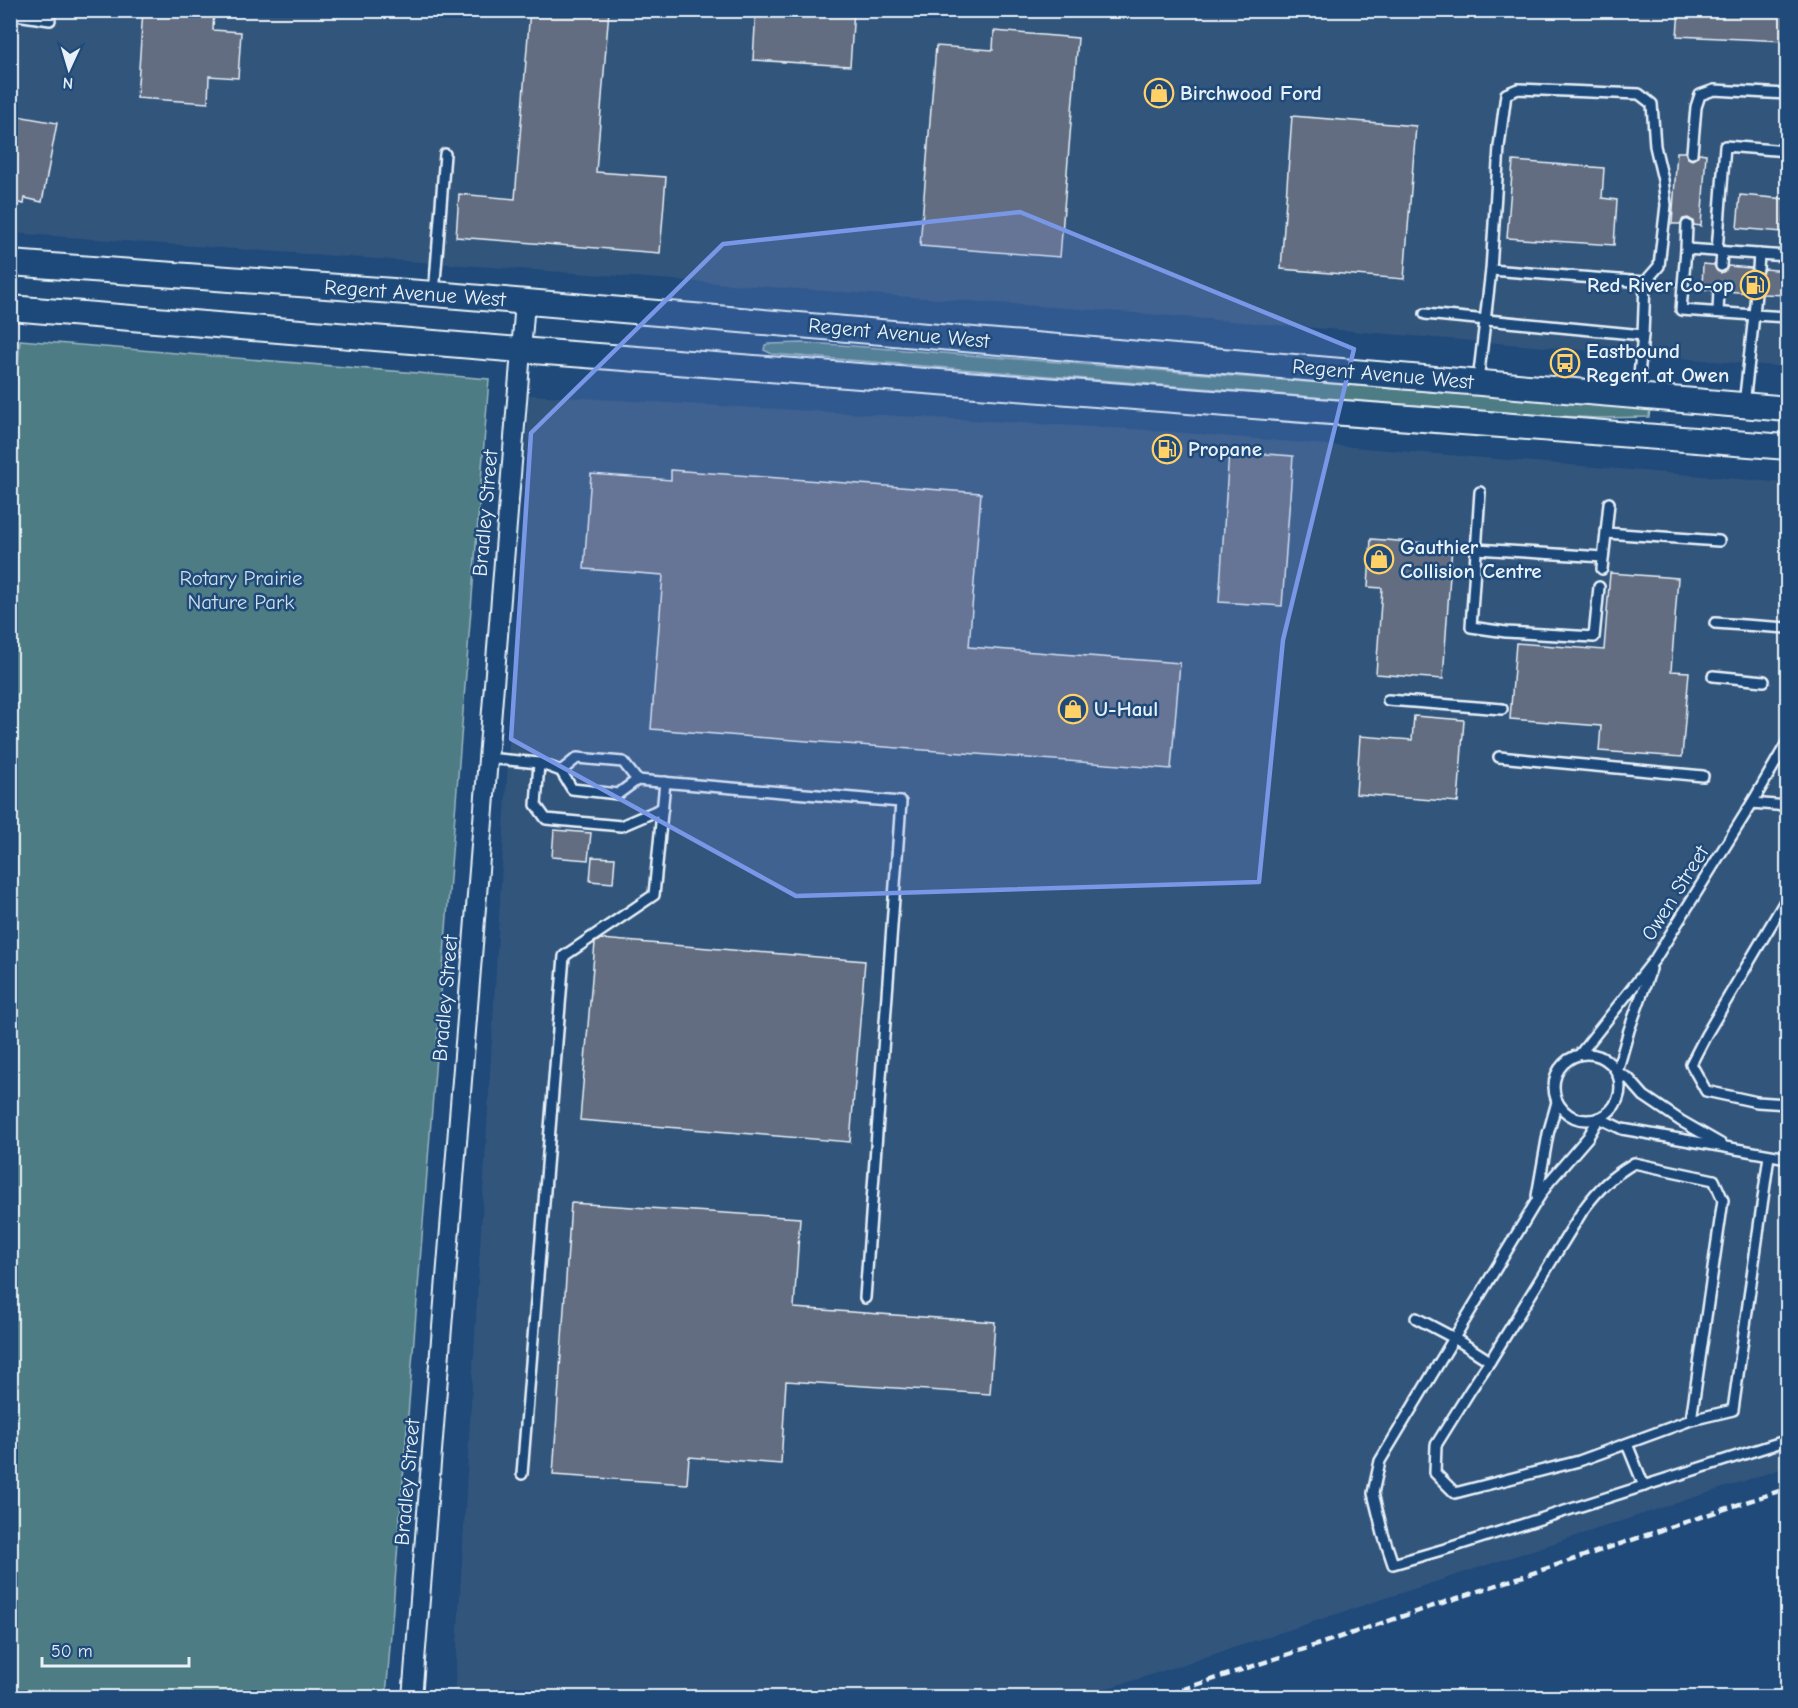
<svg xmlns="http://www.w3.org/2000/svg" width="1798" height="1708" viewBox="0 0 1798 1708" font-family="'Comic Neue',sans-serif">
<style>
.built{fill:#33547c}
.green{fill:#4e7c85;stroke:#9bb6be;stroke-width:1.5}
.building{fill:#626d81;stroke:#e8f1f8;stroke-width:1.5}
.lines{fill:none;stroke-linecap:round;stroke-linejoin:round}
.service-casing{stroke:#e8f1f8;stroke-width:14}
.minor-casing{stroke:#e8f1f8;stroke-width:22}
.secondary-casing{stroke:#e8f1f8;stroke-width:28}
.service{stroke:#1f4a7a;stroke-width:9}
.minor{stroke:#1f4a7a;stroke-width:18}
.secondary{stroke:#1f4a7a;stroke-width:24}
.rail{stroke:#e8f1f8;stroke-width:4.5;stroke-dasharray:9 4.5;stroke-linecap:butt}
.marked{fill:#7897e6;fill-opacity:0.2;stroke:#7897e6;stroke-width:4.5;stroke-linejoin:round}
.labels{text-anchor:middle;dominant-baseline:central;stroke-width:5;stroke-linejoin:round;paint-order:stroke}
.poi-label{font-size:21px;font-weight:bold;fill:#e8f1f8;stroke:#1f4a7a;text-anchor:start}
.street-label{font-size:21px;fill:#e8f1f8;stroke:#1f4a7a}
.park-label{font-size:21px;fill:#d1dfe7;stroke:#1f4a7a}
</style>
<rect width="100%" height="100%" fill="#1f4a7a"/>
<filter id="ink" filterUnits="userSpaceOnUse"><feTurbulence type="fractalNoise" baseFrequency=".0167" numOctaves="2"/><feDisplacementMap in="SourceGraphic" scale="12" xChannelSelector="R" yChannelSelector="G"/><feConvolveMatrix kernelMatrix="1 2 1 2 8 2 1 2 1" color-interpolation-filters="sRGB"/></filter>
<g filter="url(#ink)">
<g class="built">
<polygon points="10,11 1787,11 1787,367 1122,312 11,233"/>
<polygon points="529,395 1148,430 1787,483 1787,1467 1132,1681 1075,1697 454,1698"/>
</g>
<g class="green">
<polygon points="20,340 489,379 386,1697 11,1697 10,457"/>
<polygon points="804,343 840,345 1650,409 1649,417 1597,418 1539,415 772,354 764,350 765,345 768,344"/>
</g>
<g class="building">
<polygon points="143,10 214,10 213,30 241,32 238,78 209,76 208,103 137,98"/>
<polygon points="530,10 609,10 596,172 666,177 660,253 456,237 459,194 515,199"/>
<polygon points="756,10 854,10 850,66 753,60"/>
<polygon points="1679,10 1786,10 1785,41 1677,36"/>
<polygon points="994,31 1078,38 1060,257 920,246 936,46 993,50"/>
<polygon points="12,115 57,123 42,202 25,198 24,204 10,201 10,124"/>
<polygon points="1292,116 1416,126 1404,279 1281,269"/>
<polygon points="1677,152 1685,152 1688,158 1692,160 1697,157 1699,153 1706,154 1701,226 1694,225 1693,221 1688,218 1683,219 1680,224 1672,224"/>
<polygon points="1513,161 1604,168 1602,198 1617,200 1614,245 1507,238"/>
<polygon points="1740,195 1786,199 1783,232 1737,228"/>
<polygon points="1703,264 1714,265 1717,271 1721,273 1726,270 1728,266 1751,268 1752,272 1757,276 1761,275 1765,269 1788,271 1788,295 1763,294 1760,288 1756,286 1751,289 1749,293 1726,291 1725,286 1720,283 1715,284 1712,290 1702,289"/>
<polygon points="1229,451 1293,456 1282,606 1219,602"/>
<polygon points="671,470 981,493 969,647 1180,663 1171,769 651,729 663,575 584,569 591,474 671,480"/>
<polygon points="1371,539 1452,545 1443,679 1376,674 1382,588 1368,587"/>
<polygon points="1610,573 1678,578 1671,671 1689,672 1682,757 1599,751 1601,726 1510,719 1516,643 1604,650"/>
<polygon points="1414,716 1464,720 1458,802 1356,794 1360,736 1412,740"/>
<polygon points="554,830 591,833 588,860 552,857"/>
<polygon points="592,857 615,858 613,883 590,881"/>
<polygon points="601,939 865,961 850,1142 580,1120 595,943"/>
<polygon points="571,1203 800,1218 794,1308 995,1322 990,1394 786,1381 781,1464 689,1457 687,1484 553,1475"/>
</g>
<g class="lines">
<g class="service-casing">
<g id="service">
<polyline points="10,14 50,20"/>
<polyline points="1692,153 1696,107 1700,95 1714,90 1788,94"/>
<polyline points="1687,225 1686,249 1788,256"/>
<polyline points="1686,249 1681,310 1754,315 1756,293"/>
<polyline points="1717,251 1725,146 1788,151"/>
<polyline points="1721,266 1722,252"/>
<polyline points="1758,269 1759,254"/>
<polyline points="434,294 445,154"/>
<polyline points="1718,312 1719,290"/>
<polyline points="1425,314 1643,335"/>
<polyline points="1478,381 1491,270"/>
<polyline points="1637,395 1643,335 1645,282 1491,270 1499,147 1506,94 1518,89 1639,94 1652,104 1655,146 1663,180 1666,205 1659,266 1645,282"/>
<polyline points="1744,405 1754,315 1788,317"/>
<polyline points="1480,492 1471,627 1506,632 1594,637 1599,587"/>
<polyline points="1609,503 1606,533 1719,541"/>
<polyline points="1476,549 1603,557"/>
<polyline points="1602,569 1606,533"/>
<polyline points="1715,623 1787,628"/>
<polyline points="1713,676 1764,681"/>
<polyline points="1388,700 1502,709"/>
<polyline points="1499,757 1703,776"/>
<polyline points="487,758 539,763 561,771 572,789 618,794 637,780 623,762 577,758 561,771"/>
<polyline points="539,763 536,805 546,819 621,826 663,808"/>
<polyline points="637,780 901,802 865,1298"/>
<polyline points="1752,803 1788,806"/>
<polyline points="1788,896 1706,1035 1691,1064 1706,1091 1757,1102 1788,1104"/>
<polyline points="1651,969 1629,1030 1617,1072 1629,1079 1644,1096 1681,1121 1721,1144"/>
<circle cx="1587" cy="1087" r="33"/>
<polyline points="1580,1054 1655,959 1752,803 1788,741"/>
<polyline points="1788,1158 1622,1129 1599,1118 1588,1137 1549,1182 1536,1202 1380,1461 1373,1493 1383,1534 1393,1564 1452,1547 1788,1440"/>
<polyline points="1537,1196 1548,1134 1557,1102"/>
<polyline points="1416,1318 1454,1338 1490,1361"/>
<path d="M1691 1420 1723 1200 1714 1180 1634 1163C1611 1177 1599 1188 1583 1210L1490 1361 1471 1389 1436 1445 1435 1473 1455 1493 1579 1461 1691 1420 1733 1410 1769 1156"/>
<polyline points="1627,1444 1644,1486"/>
<polyline points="522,1474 564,956 654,895 665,782"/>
</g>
</g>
<g class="minor-casing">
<polyline id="minor" points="412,1698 525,302"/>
</g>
<g class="secondary-casing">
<g id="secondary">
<polyline points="10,263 434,294 1788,409"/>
<polyline points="10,308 520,350 1788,447"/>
</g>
</g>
<use href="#service" class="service"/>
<use href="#minor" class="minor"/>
<use href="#secondary" class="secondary"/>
<polyline class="rail" points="1157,1698 1788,1488"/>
</g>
</g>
<path class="marked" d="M1020 212 1354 349 1283 640 1259 882 796 896 511 739 531 433 723 244Z"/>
<defs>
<g id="shop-ring" transform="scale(1.5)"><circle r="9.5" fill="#1f4a7a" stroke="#ffd166" stroke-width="1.5"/><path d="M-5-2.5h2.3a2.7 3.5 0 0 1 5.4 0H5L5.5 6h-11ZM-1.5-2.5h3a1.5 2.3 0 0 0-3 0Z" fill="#ffd166"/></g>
<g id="fuel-ring" transform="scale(1.5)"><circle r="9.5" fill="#1f4a7a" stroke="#ffd166" stroke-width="1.5"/><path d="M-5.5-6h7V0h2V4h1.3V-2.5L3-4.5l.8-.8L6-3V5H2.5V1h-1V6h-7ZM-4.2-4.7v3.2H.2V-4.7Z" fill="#ffd166"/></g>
<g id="bus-ring" transform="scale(1.5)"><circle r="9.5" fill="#1f4a7a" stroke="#ffd166" stroke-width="1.5"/><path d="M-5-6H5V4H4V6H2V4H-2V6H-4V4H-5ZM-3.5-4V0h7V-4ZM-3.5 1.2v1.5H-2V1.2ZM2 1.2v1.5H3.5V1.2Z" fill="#ffd166"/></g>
</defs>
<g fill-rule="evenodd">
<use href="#shop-ring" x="1159" y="93"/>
<use href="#fuel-ring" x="1755" y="285"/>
<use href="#bus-ring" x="1565" y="363"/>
<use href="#fuel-ring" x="1167" y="449"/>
<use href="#shop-ring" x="1379" y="559"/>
<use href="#shop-ring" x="1073" y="709"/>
</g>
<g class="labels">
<g class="poi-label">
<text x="1180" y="93">Birchwood Ford</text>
<text x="1734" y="285" text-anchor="end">Red River Co-op</text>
<text x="1586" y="351">Eastbound<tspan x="1586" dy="24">Regent at Owen</tspan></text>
<text x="1188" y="449">Propane</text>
<text x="1400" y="547">Gauthier<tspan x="1400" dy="24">Collision Centre</tspan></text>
<text x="1094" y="709">U-Haul</text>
</g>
<g class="street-label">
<text transform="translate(415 293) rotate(4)">Regent Avenue West</text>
<text transform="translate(899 333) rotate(5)">Regent Avenue West</text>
<text transform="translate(1383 374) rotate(5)">Regent Avenue West</text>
<text transform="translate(485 513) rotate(-85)">Bradley Street</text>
<text transform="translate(1675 893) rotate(-58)">Owen Street</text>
<text transform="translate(445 998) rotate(-85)">Bradley Street</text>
<text transform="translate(407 1482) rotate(-85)">Bradley Street</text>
</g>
<g class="park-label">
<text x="241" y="578">Rotary Prairie<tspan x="241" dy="24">Nature Park</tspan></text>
</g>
</g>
<rect width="1798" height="1708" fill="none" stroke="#1f4a7a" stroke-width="36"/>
<rect x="18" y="18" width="1762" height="1672" fill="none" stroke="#e8f1f8" stroke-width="2" filter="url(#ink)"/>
<g transform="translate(69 69) rotate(184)" stroke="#1f4a7a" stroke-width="4.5" paint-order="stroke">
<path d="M0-4.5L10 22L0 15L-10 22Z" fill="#e8f1f8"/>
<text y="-9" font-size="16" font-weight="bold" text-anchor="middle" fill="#e8f1f8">N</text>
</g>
<path d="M42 1657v9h147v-9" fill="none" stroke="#e8f1f8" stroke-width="3"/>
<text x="51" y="1657" font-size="18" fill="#e8f1f8" stroke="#1f4a7a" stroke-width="4.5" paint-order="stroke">50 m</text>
</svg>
